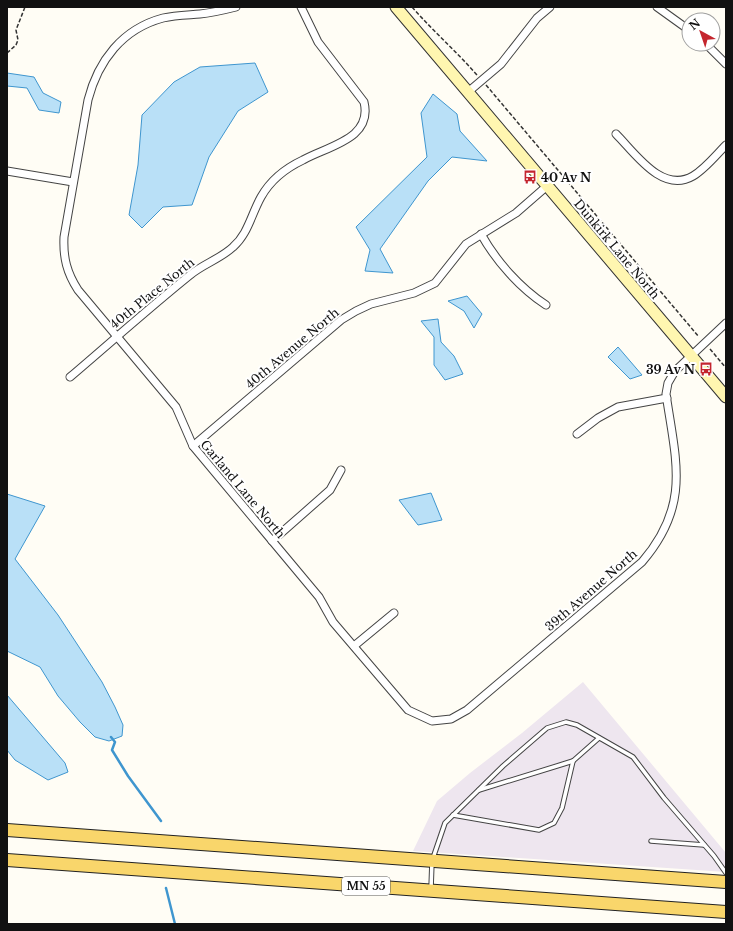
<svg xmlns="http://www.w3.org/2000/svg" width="733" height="931" viewBox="0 0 733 931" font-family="'Libre Baskerville',serif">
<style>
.industrial{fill:#eee6ef}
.water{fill:#b9e0f7;stroke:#3f96cf}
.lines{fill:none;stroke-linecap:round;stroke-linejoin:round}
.stream{stroke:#3f96cf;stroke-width:2.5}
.lane-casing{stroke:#444;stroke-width:5.5}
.street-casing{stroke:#444;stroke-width:9}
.secondary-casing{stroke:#333;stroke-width:13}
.primary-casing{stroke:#222;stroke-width:14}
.path{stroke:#333;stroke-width:1.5;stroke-dasharray:4 2;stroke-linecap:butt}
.lane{stroke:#fff;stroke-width:3.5}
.street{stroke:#fff;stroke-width:7}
.secondary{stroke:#fff6b0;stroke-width:11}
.primary{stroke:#f9d66b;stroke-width:12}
.labels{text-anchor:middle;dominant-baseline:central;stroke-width:4;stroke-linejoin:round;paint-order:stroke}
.shield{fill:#fff;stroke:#585858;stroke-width:1}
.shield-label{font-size:11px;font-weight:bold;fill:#111}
.poi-label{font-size:12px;font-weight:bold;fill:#111;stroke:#fff;text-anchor:start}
.street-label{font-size:12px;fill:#111;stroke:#fff}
</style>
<rect width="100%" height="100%" fill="#fffdf5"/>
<polygon class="industrial" points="583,682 726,853 726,872 413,851 437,801 470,773 522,733"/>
<g class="water">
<polygon points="255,63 268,92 238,111 209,157 192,205 163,207 142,228 129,215 138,165 142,115 174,82 200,67"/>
<polygon points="7,73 34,77 43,93 61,102 59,113 39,110 27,88 7,86"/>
<polygon points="433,94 457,114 460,131 487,161 452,157 428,181 380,249 393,273 365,271 370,250 356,227 427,157 421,113"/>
<polygon points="467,296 482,314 474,328 464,311 448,301"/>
<polygon points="438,319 441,342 454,356 463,374 445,380 434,365 434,337 421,321"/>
<polygon points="618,347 642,375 630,379 608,357"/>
<polygon points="431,493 442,520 418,525 399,500"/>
<polygon points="7,494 45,506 15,559 58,615 102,682 115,707 123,725 122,736 109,741 95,737 80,722 58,696 40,667 7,651"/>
<polygon points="7,695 65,763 68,772 48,780 15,760 7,750"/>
</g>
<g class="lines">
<g class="stream">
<polyline points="111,737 115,742 112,750 128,776 161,821"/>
<polyline points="166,888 175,924"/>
</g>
<g class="lane-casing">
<g id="lane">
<polyline points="479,790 573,761"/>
<polyline points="453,815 539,830 554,823 562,808 573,761 599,738"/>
<polyline points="651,841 704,845"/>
<polyline points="431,889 432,861 445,823 503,766 547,728 566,722 577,725 633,757 664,798 714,856 726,873"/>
</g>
</g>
<g class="street-casing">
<g id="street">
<path d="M236 7C224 10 212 13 200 14 188 15 175 15 163 18 122 29 98 61 88 100L64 237C63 258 67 273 78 290L176 407 193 446 319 597 333 622 408 710 432 721 451 719 467 710 642 562C691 505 676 462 666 394L668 383 675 371 726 323"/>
<polyline points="657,7 689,30"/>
<polyline points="706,44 726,64"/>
<polyline points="468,92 501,64 537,18 550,7"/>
<path d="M616 134C635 153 662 194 693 176 705 169 716 155 726 145"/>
<polyline points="7,171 73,182"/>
<path d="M481 234C496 261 520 288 546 305"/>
<path d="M70 377C110 343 149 308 190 275 203 264 220 259 233 247 248 234 251 215 261 197 270 181 286 168 303 160 328 146 373 139 364 102L318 42 301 7"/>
<polyline points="577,434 598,418 618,407 667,398"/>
<polyline points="193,446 341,320 356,311 371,304 414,293 435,283 466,244 516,213 547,186"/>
<polyline points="272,541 330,490 341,470"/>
<polyline points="354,646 394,613"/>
</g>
</g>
<g class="secondary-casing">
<polyline id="secondary" points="396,7 726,397"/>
</g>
<g class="primary-casing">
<g id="primary">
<polyline points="7,830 726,882"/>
<polyline points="7,860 726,912"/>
</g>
</g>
<g class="path">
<path d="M412 7C433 31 456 51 477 75"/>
<polyline points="7,53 16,45 18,40 16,30 25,7"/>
<polyline points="486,85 699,337"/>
<polyline points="710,349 726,368"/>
</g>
<use href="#lane" class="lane"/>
<use href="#street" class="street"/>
<use href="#secondary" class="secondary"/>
<use href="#primary" class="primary"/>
</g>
<defs>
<g id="bus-bare" transform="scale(1.08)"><path d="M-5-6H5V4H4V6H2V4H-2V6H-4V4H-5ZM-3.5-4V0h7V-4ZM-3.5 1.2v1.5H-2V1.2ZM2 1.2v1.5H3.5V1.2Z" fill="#c4262e" stroke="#fff" stroke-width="2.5" paint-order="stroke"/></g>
</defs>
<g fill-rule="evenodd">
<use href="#bus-bare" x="530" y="177"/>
<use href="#bus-bare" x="706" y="369"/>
</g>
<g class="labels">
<rect class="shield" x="342" y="877" width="48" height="18" rx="3"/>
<g class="shield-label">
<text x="366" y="886">MN 55</text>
</g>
<g class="poi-label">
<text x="541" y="177">40 Av N</text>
<text x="695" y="369" text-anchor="end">39 Av N</text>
</g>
<g class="street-label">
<text transform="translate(617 249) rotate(50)">Dunkirk Lane North</text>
<text transform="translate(152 293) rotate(-39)">40th Place North</text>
<text transform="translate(292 348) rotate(-40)">40th Avenue North</text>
<text transform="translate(243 489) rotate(50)">Garland Lane North</text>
<text transform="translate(591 590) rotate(-41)">39th Avenue North</text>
</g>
</g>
<rect width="733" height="931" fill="none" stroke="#111111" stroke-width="16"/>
<g transform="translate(701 32) rotate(320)"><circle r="19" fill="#ffffff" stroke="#a0a0a0"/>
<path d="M0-3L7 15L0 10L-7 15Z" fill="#c4262e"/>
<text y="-6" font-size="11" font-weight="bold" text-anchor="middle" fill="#111111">N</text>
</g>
</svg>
